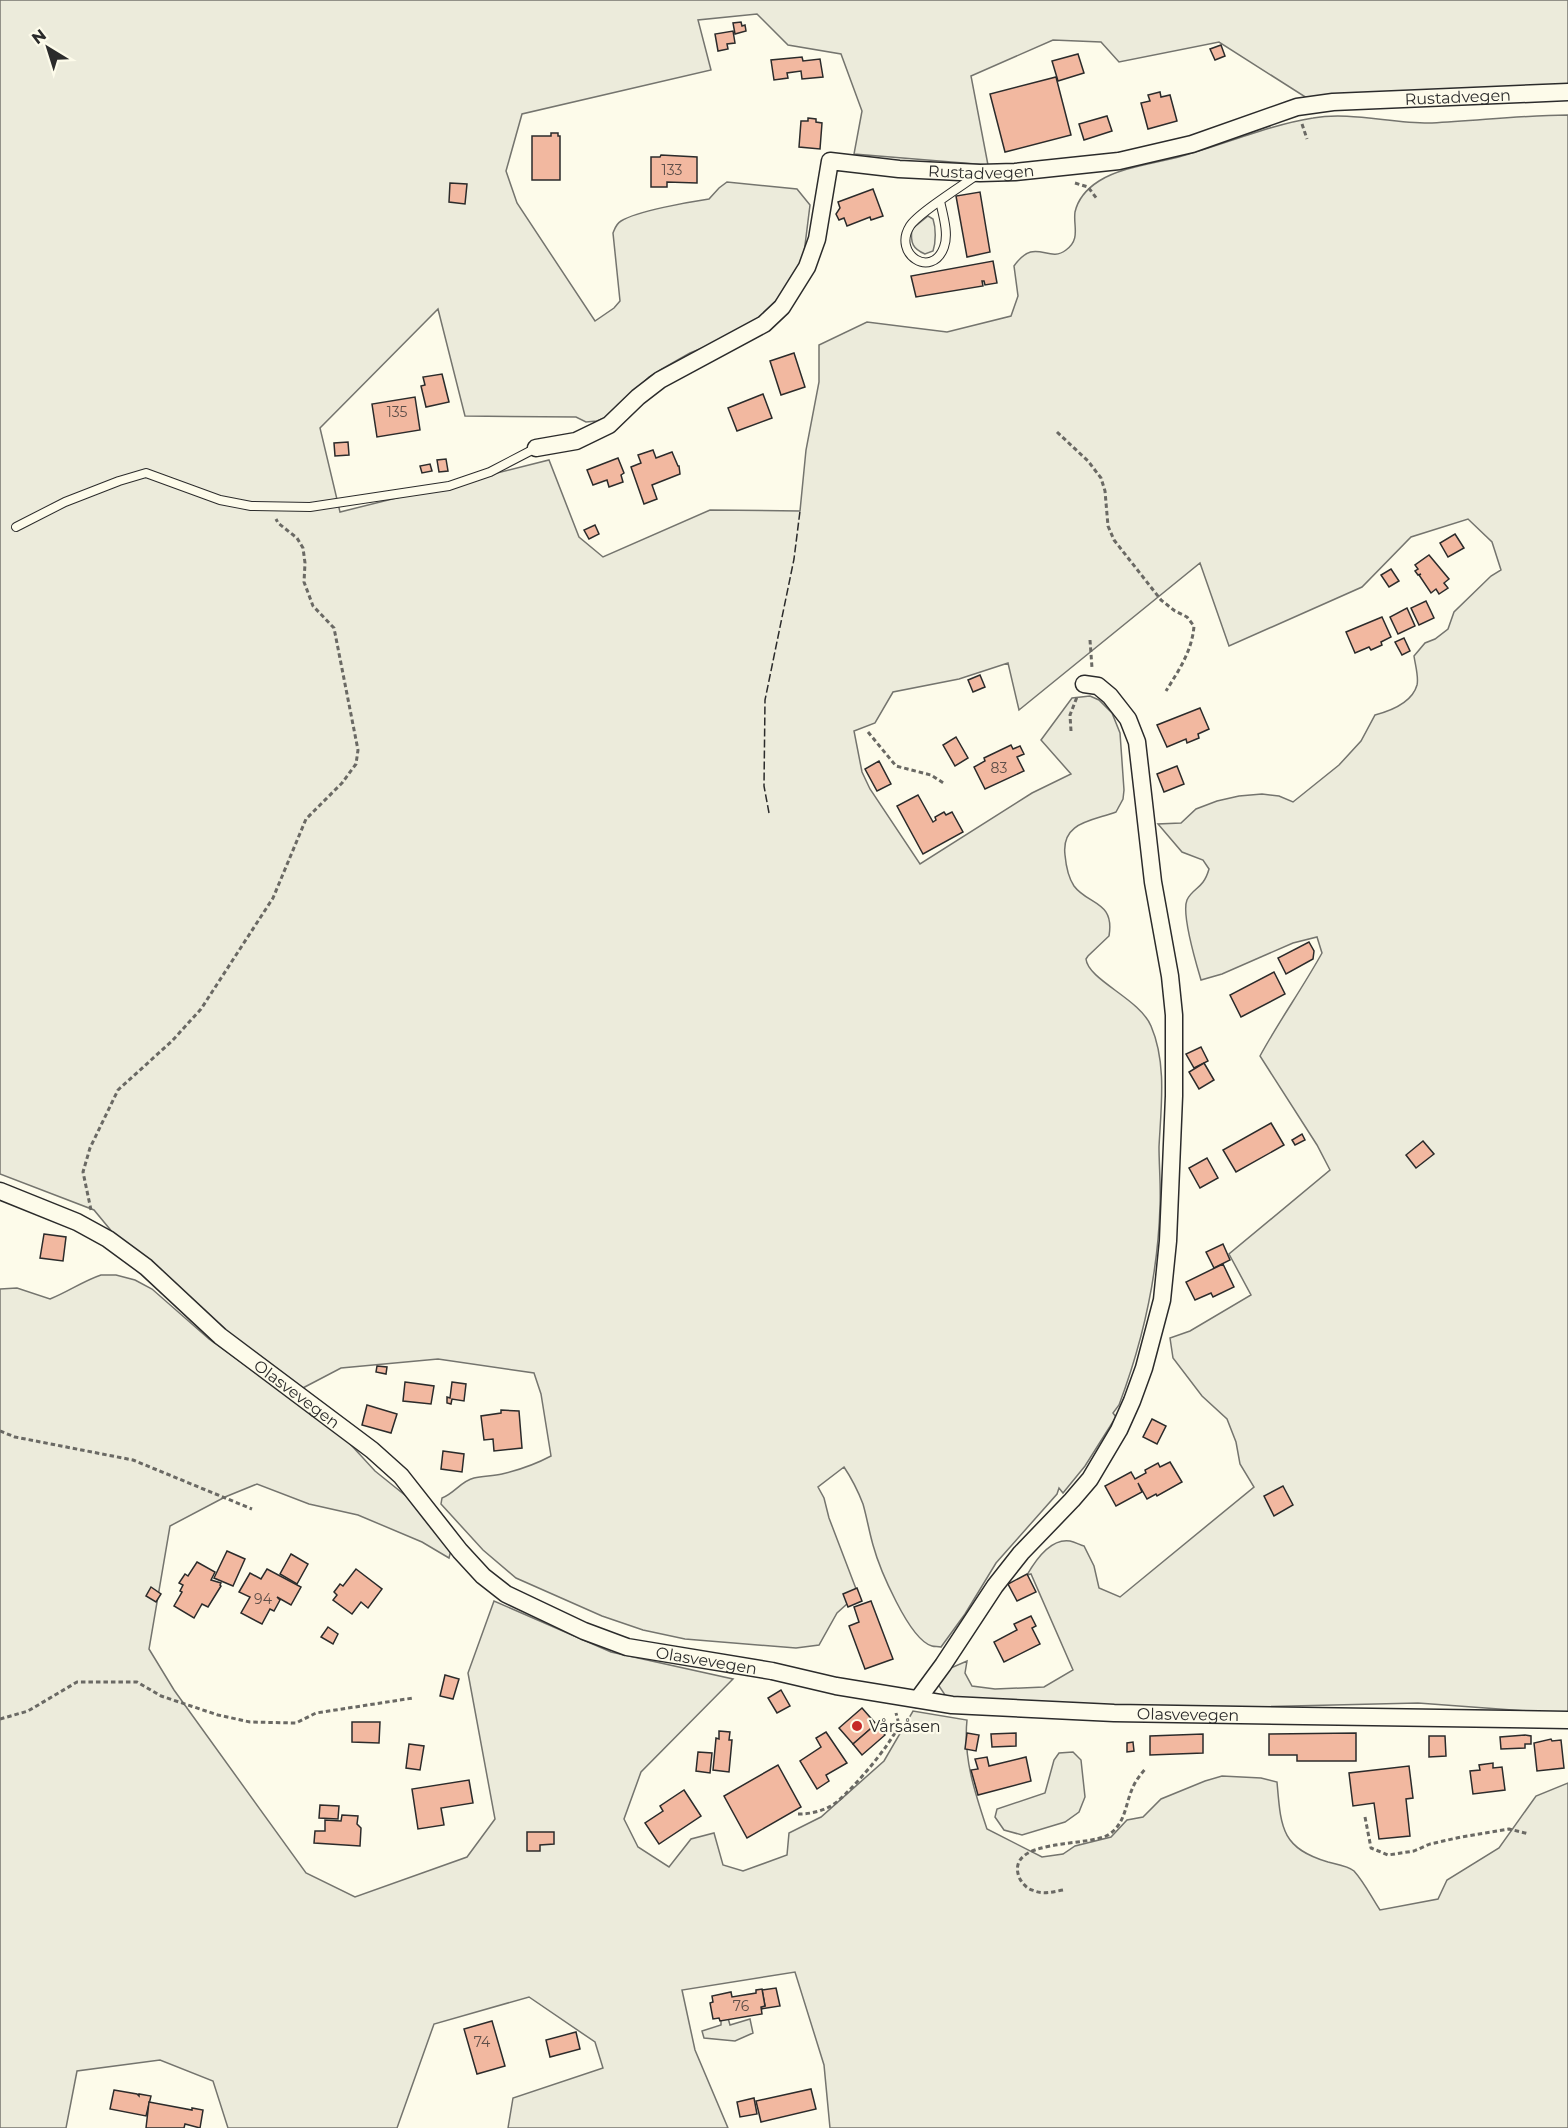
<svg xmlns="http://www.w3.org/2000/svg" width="1568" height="2128" viewBox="0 0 1568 2128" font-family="Montserrat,sans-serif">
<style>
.green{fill:#ecebdb;stroke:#74746e;stroke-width:1.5}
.building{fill:#f2b8a0;stroke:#2b2b2b;stroke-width:1.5}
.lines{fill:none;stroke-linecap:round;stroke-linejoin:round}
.lane-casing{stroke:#2b2b2b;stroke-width:10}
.street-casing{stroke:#2b2b2b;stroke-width:19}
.path{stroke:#6a6964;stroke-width:3;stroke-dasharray:4.5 3;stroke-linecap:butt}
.lane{stroke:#fdfbea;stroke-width:8}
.street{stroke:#fdfbea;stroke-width:16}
.fence{stroke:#2b2b2b;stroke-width:1.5;stroke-dasharray:8 3;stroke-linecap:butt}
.poi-dot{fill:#c62828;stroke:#fdfbea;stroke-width:2}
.labels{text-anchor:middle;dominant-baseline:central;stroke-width:4.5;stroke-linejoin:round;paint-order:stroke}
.number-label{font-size:14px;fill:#5d4e48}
.street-label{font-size:16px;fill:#2b2b2b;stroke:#fdfbea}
.poi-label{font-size:16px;fill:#2b2b2b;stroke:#fdfbea;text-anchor:start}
</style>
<rect width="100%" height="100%" fill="#fdfbea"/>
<g class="green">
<path d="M0 0H1568V87L1310 100 1219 42 1119 62 1101 42 1053 40 971 76 988 165 854 154 862 111 841 54 788 45 757 14 698 20 711 70 522 114 506 171 517 203 595 321 614 308 620 301 613 233C615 228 616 224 621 221 637 211 689 202 709 199L719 188 727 182 797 189 810 205 804 253 799 272 763 317 710 345 690 353 662 369 649 377 607 417 597 421 586 422 576 417 465 416 438 309 320 428 340 512 549 460 579 537 603 557 710 510 800 511 806 450 819 382V345L867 322 947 332 1011 316 1018 296 1014 266C1035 236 1048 264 1066 250 1081 239 1073 226 1075 212 1078 199 1088 188 1099 181 1121 167 1157 163 1182 156 1226 144 1269 125 1313 118 1350 111 1393 124 1432 123 1477 121 1522 115 1568 115V1714L1418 1703 1173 1709 952 1698 945 1695 937 1683 946 1670 967 1661 965 1673 972 1686 995 1689 1044 1687 1073 1670 1031 1574 1027 1575C1035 1561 1051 1538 1070 1541 1075 1542 1080 1545 1084 1546L1094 1566 1099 1588 1120 1597 1254 1487 1240 1464 1236 1442 1227 1419 1202 1396 1173 1358 1170 1338 1190 1331 1251 1295 1229 1254 1330 1170 1317 1145 1260 1056C1279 1021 1302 989 1322 953L1317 937 1293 943 1222 974 1201 980C1196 963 1181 914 1187 900 1193 887 1203 890 1209 869L1203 860 1182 852 1158 824 1181 823 1196 809 1217 801 1239 796 1262 794 1279 796 1293 802 1339 765 1361 741 1375 715C1390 711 1412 703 1417 685 1419 677 1415 664 1414 656L1425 643 1435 639 1448 629 1454 612 1491 576 1501 570 1492 542 1468 519 1411 537 1362 587 1229 646 1200 563 1019 710 1008 663 959 679 893 692 875 723 854 731 862 772 870 789 920 864 1032 793 1071 774 1041 740 1072 698 1090 696 1099 700 1112 713 1120 733 1124 790 1123 799 1116 812C1092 821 1061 822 1065 855 1066 866 1068 877 1074 886 1088 905 1115 901 1109 936L1088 956 1086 959C1088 980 1140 999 1151 1026 1167 1063 1161 1107 1159 1147 1159 1166 1161 1186 1160 1206 1158 1274 1143 1341 1119 1405L1113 1413 1116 1417 1085 1466 1063 1493 1059 1488 1057 1494 996 1563 965 1614 941 1647C938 1646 935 1647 932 1646 909 1640 879 1567 873 1545 869 1531 867 1518 863 1504 858 1491 852 1479 844 1467L818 1487 824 1498 829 1518 858 1594 837 1613 819 1645 796 1648 685 1639 643 1630 602 1616 516 1578 483 1550 441 1504 442 1498C455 1493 461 1481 474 1478 483 1476 493 1476 502 1474 519 1470 536 1464 551 1456L541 1394 534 1373 438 1359 341 1368 299 1390 206 1318 118 1239 94 1210 0 1174Z"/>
<path d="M928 216 933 219C936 228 936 242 933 251L925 254C913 249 910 243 912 229Z"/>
<path d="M101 1275H116L135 1280 152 1289 209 1339 340 1433 375 1471 406 1496 451 1550 449 1558 422 1542 358 1515 309 1504 257 1484 225 1497 170 1526 149 1649 174 1690 306 1873 355 1897 467 1857 495 1819 468 1673 494 1601 611 1652 733 1679 641 1772 624 1819 638 1847 669 1867 691 1839 714 1833 723 1865 743 1871 787 1855 789 1833 821 1817 884 1761 913 1711 967 1720C963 1758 975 1793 987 1829L1042 1857 1063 1854 1075 1846 1111 1837 1127 1820 1143 1817 1161 1799 1205 1781 1222 1776 1261 1778 1277 1782C1281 1828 1281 1848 1328 1862 1336 1864 1349 1866 1354 1871 1364 1882 1372 1898 1380 1910L1438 1899 1447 1880 1499 1848 1536 1796 1568 1783V2128H830L824 2065 795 1972 682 1990 695 2050 728 2128H508L513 2098 603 2068 595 2042 529 1997 434 2024 397 2128H228L213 2081 160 2060 77 2071 66 2128H0V1289L17 1288 50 1299C68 1292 83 1281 101 1275Z"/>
<polygon points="1073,1752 1081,1760 1085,1797 1079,1812 1065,1822 1022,1835 1004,1830 995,1817 997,1809 1045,1793 1054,1760 1059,1753"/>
<polygon points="728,2018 730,2025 750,2019 753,2033 735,2041 704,2038 702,2031 721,2025 721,2020"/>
</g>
<g class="building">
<polygon points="741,22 742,26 745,25 746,31 735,34 733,23"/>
<polygon points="733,31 735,43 727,44 728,49 718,51 715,34"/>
<polygon points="1221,45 1225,56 1215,60 1210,49"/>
<polygon points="1078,54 1084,73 1058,81 1052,61"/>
<polygon points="802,57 803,61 820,59 823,77 802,79 801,71 787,73 788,78 774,80 771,60"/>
<polygon points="1056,77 1071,135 1005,152 990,94"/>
<polygon points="1160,92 1161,97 1170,95 1177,121 1148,129 1141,103 1150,101 1148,95"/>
<polygon points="1107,116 1112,131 1084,140 1079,124"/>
<polygon points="808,118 816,119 816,122 822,123 820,149 799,147 801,121 808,121"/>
<polygon points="551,133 558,133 558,136 560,136 560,180 532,180 532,136 551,136"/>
<polygon points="661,155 697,157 697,183 667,182 667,187 651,187 651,157 660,157"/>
<polygon points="450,183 467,184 465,204 449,202"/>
<polygon points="873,189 883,216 871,220 870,217 847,226 844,218 839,220 836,214 840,208 838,202"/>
<polygon points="980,192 990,252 967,257 956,196"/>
<polygon points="993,261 997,283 985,285 984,281 982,281 983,286 916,297 911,276"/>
<polygon points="794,353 805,387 781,395 770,361"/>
<polygon points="442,374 449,402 426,407 421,386 425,385 423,377"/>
<polygon points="763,394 772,418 737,431 728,408"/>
<polygon points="415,397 420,430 377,437 372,404"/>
<polygon points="348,442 349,455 335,456 334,443"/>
<polygon points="653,450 656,458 672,452 678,466 679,466 680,474 652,485 657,499 644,504 631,467 641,463 638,455"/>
<polygon points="618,458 624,473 621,475 623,482 609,487 607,480 593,485 587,470"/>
<polygon points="446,459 448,471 439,472 437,460"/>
<polygon points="430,464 432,471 422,473 420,466"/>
<polygon points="595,525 599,534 589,539 584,530"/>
<polygon points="1455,534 1464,548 1448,557 1440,543"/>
<polygon points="1429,555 1449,579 1444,583 1448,588 1439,594 1436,589 1431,593 1419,575 1421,574 1418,575 1415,571 1418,569 1415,565"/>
<polygon points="1391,569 1399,581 1389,587 1381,575"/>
<polygon points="1426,601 1434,618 1419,625 1411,608"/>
<polygon points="1407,608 1415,626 1398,634 1390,617"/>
<polygon points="1382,617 1391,637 1381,642 1382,645 1371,650 1369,647 1355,653 1346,632"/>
<polygon points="1404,638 1410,651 1402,655 1395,642"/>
<polygon points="980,675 985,687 973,692 968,680"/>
<polygon points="1200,708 1209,729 1198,734 1199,738 1187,743 1186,739 1167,747 1157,725"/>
<polygon points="956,737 968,758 955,766 943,745"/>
<polygon points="1011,745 1013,749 1020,746 1024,754 1017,757 1024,771 985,789 974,767 985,761 984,758"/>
<polygon points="879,761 891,784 877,791 865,769"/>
<polygon points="1177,766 1184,784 1164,792 1157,774"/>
<polygon points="918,795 933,822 936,820 935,817 944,812 946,815 952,812 963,832 923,854 897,806"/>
<polygon points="1309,942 1314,951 1313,959 1286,974 1278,958"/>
<polygon points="1274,972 1285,994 1241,1017 1230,995"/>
<polygon points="1201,1047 1208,1061 1194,1068 1186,1054"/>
<polygon points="1204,1063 1214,1080 1199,1089 1189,1072"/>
<polygon points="1271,1123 1284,1145 1236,1172 1223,1150"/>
<polygon points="1302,1134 1305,1140 1295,1145 1292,1140"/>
<polygon points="1423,1141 1434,1154 1416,1168 1406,1155"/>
<polygon points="1207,1158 1218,1178 1200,1188 1189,1168"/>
<polygon points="44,1234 66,1237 63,1261 40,1258"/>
<polygon points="1223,1244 1230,1260 1214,1268 1206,1252"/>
<polygon points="1223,1264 1234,1287 1213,1297 1211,1293 1195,1300 1186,1282"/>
<polygon points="377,1366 387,1367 386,1374 376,1372"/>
<polygon points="405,1382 434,1386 431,1404 403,1401"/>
<polygon points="452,1382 466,1384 464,1401 452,1399 451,1404 447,1403 447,1397 450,1398"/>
<polygon points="367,1405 397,1414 391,1433 362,1425"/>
<polygon points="501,1410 519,1411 522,1448 494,1451 493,1439 484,1440 481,1416 501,1413"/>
<polygon points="1152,1419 1166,1426 1157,1444 1143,1437"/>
<polygon points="443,1451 464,1454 462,1472 441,1469"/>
<polygon points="1170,1462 1182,1482 1157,1496 1156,1494 1147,1499 1138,1483 1142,1492 1116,1506 1105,1486 1131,1472 1135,1479 1146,1473 1145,1470 1158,1463 1160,1467"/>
<polygon points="1283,1486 1293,1505 1274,1516 1264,1496"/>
<polygon points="227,1551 245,1559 233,1586 214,1578"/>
<polygon points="291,1554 308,1564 297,1584 280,1574"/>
<polygon points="197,1562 215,1572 211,1580 221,1583 220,1585 221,1586 208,1607 202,1604 194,1618 174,1606 182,1592 180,1591 183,1585 179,1583 185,1574 188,1576"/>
<polygon points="267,1569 301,1587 291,1605 277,1597 280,1600 274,1611 270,1609 262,1624 241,1613 250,1597 239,1592 250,1573 261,1579"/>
<polygon points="356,1569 382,1589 368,1608 361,1602 352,1614 333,1600 337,1595 334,1592 340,1584 343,1586"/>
<polygon points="1027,1574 1036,1592 1017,1601 1008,1584"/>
<polygon points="151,1587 161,1594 156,1602 146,1596"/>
<polygon points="857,1588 862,1601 848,1607 843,1594"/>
<polygon points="871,1601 893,1659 865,1669 849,1626 859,1622 854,1607"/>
<polygon points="1031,1616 1036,1626 1032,1628 1040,1644 1004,1662 994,1642 1017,1630 1014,1624"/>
<polygon points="328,1627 338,1634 333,1644 321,1637"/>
<polygon points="445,1675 459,1679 453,1699 440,1696"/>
<polygon points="781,1690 790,1706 777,1713 768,1698"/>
<polygon points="862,1708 876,1724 853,1744 839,1728"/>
<polygon points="352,1722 380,1722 379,1743 352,1742"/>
<polygon points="876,1724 885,1735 862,1755 853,1744"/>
<polygon points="719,1731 730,1732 729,1740 732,1740 729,1772 713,1770 716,1738 719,1739"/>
<polygon points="826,1732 847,1763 826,1775 829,1781 817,1789 800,1761 821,1747 816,1738"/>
<polygon points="967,1733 979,1735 976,1751 965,1749"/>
<polygon points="1016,1733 1016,1746 992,1747 991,1734"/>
<polygon points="1356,1733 1356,1761 1297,1761 1297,1755 1269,1755 1269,1734"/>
<polygon points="1203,1734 1203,1753 1150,1755 1150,1736"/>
<polygon points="1525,1735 1531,1736 1531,1744 1525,1744 1525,1748 1501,1749 1500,1737"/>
<polygon points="1429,1736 1445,1736 1446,1756 1429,1757"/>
<polygon points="1551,1739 1552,1741 1561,1740 1564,1768 1537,1771 1534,1743"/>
<polygon points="1133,1742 1134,1751 1127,1752 1127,1743"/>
<polygon points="409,1744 424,1746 420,1770 406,1768"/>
<polygon points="698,1752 712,1753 710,1773 696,1771"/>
<polygon points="987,1757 989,1766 1026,1757 1031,1781 978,1795 971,1770 978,1769 975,1759"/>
<polygon points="1493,1763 1493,1768 1502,1767 1505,1790 1473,1794 1470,1771 1480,1770 1479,1765"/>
<polygon points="778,1765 801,1807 747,1838 724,1796"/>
<polygon points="1409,1766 1413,1798 1406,1799 1410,1836 1379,1839 1374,1803 1353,1806 1349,1773"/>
<polygon points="469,1780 473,1803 441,1808 444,1825 418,1829 412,1789"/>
<polygon points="684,1790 701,1816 659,1844 645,1823 663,1811 660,1806"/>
<polygon points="320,1805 339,1806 338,1819 319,1818"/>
<polygon points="342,1815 358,1816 357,1824 361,1828 360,1846 314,1843 315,1831 325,1831 325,1820 341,1821"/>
<polygon points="527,1832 554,1832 554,1844 540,1845 540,1851 527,1851"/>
<polygon points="776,1988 780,2006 761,2009 761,2007 765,2006 762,1990"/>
<polygon points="762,1989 765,2006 761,2007 762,2014 720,2021 719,2018 713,2019 710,2003 713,2002 712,1996 731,1992 732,1997 756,1993 756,1990"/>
<polygon points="492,2021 505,2066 477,2074 464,2029"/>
<polygon points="576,2032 580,2049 550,2057 546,2040"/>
<polygon points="811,2089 816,2109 761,2122 756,2101"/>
<polygon points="114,2090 137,2094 139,2096 139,2094 151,2096 146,2116 110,2109"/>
<polygon points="754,2098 757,2114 740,2117 737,2102"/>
<polygon points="149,2102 192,2110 192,2108 203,2110 200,2128 185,2124 184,2128 146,2128"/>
</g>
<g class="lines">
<g class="lane-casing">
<g id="lane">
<path d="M940 201C943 215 949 234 944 247 932 280 892 254 910 226 917 214 963 185 977 175"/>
<polyline points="16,527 65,502 119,481 146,473 220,500 251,506 310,507 449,486 490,472 536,448"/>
</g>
</g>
<g class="street-casing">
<g id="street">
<path id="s1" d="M536 448 576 441 609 425 638 397 660 380 764 324 782 307 807 267 817 239 830 161 899 169 980 173 1015 172 1119 161 1192 144 1297 107 1333 102 1568 92"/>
<path id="s2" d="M0 1191 77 1222 108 1239 146 1267 220 1336 372 1450 401 1476 460 1551 483 1576 506 1594 584 1631 627 1647 772 1671 836 1686 952 1705 1114 1713 1568 1720"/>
<polyline points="918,1699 943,1665 995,1586 1021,1553 1072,1500 1090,1479 1119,1430 1132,1401 1144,1368 1162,1300 1168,1241 1174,1096 1174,1015 1170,976 1153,882 1137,742 1128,719 1110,696 1098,686 1084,684"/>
</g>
</g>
<g class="path">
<polyline points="1302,124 1307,139"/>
<polyline points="1075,183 1088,187 1097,199"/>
<path d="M1057 432 1088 461 1101 478 1105 491 1108 526 1114 540 1161 600 1175 611 1187 617 1194 626C1192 651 1179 670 1166 691"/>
<polyline points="1090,640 1092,668"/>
<polyline points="1071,731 1070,715 1077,697"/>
<polyline points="868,732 896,766 931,775 945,784"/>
<polyline points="91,1210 83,1172 90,1148 118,1090 172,1041 201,1009 273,898 306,819 342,783 356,764 358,750 334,628 313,606 304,582 305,563 303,548 297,538 278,523 276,519"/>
<polyline points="0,1431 15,1437 133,1460 252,1509"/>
<polyline points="0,1719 28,1711 77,1682 137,1682 161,1696 218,1715 250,1722 296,1723 316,1713 413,1698"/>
<path d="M798 1814C809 1814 819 1812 829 1807 844 1801 894 1741 898 1726 899 1722 897 1717 896 1713"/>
<polyline points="1365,1817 1371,1848 1388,1855 1414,1851 1430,1844 1461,1837 1509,1829 1529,1834"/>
<path d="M1063 1890C1052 1892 1043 1895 1032 1890 1027 1889 1021 1882 1019 1877 1005 1838 1088 1847 1108 1835 1126 1824 1125 1804 1133 1787 1136 1780 1141 1774 1146 1768"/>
</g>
<use href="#lane" class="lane"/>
<use href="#street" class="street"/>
<polyline class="fence" points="769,813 764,786 765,700 794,559 800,511"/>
</g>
<circle class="poi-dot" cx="857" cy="1726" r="6"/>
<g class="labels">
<g class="number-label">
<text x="672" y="170">133</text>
<text x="397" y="412">135</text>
<text x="999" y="768">83</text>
<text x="263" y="1599">94</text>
<text x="741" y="2006">76</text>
<text x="482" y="2042">74</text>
</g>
<g class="street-label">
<text stroke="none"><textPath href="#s1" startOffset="1082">Rustadvegen</textPath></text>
<text stroke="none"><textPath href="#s1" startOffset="596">Rustadvegen</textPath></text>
<text stroke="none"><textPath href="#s2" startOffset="363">Olasvevegen</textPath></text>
<text stroke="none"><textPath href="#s2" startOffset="867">Olasvevegen</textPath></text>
<text stroke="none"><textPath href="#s2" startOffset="1353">Olasvevegen</textPath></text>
</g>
<g class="poi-label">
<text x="869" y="1726">Vårsåsen</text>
</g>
</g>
<g transform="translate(48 48) rotate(322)" stroke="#fdfbea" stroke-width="4.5" paint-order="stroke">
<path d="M0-4.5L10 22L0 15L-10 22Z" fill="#2b2b2b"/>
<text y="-9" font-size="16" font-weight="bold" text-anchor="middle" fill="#2b2b2b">N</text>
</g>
</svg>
